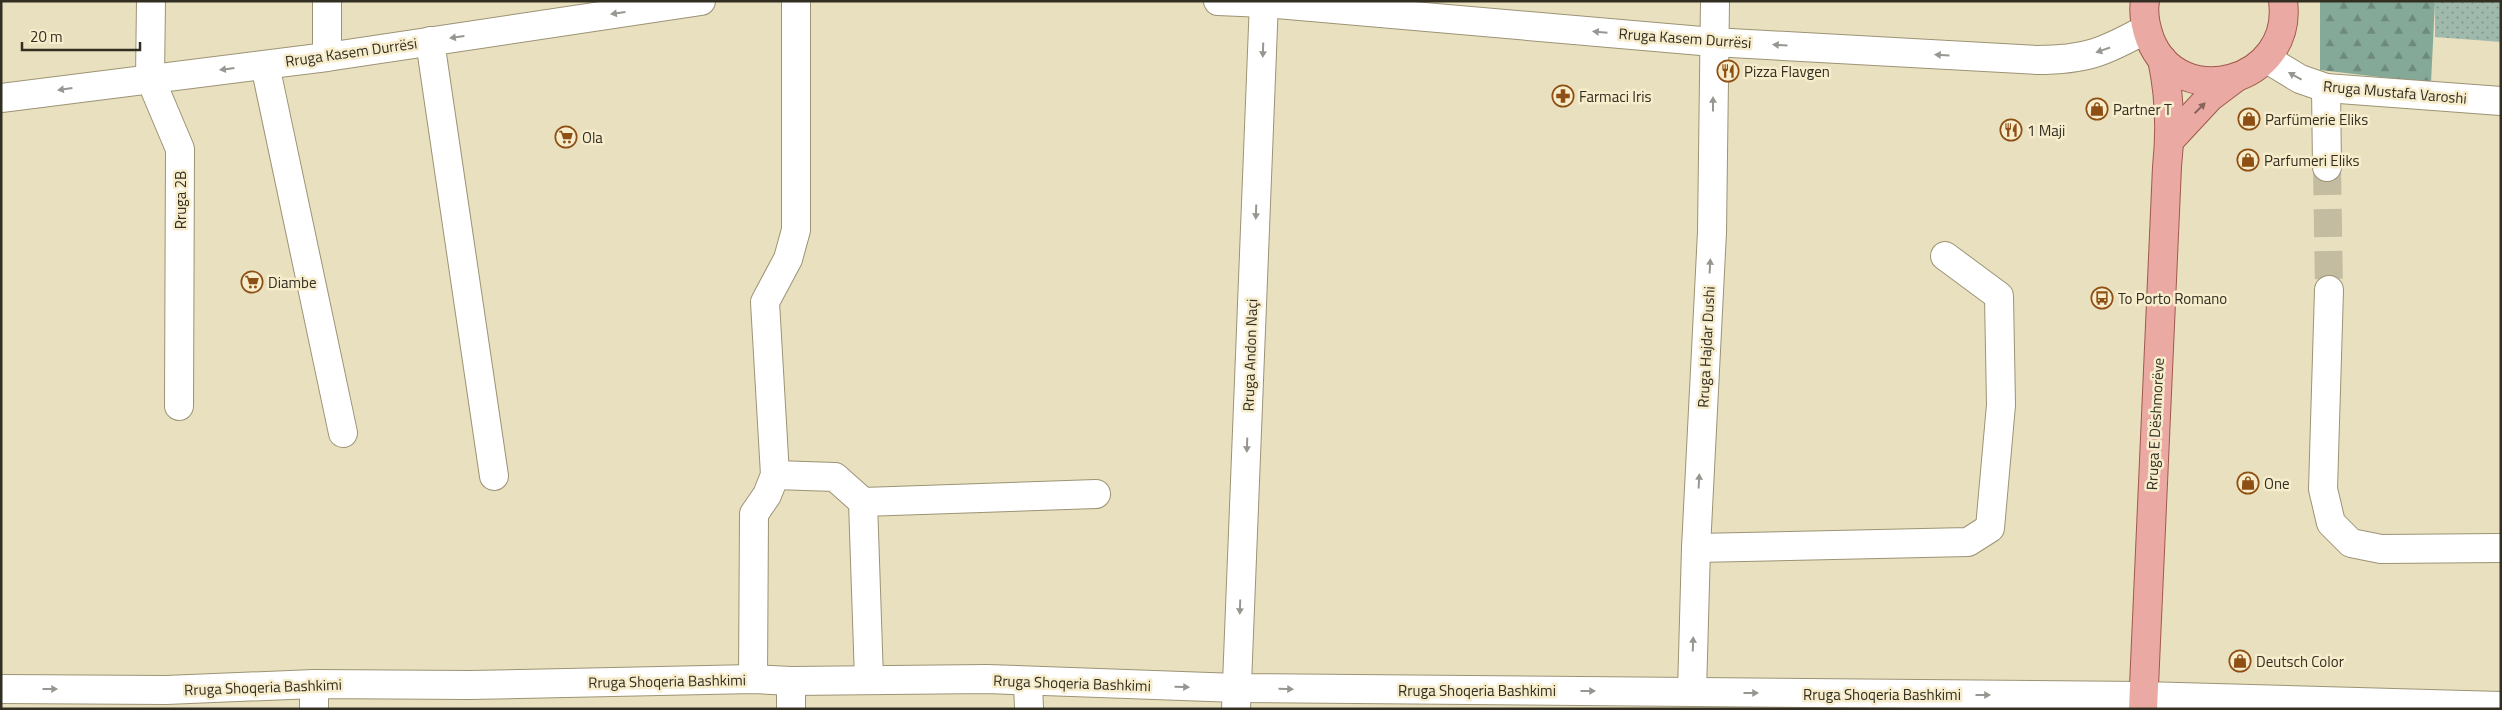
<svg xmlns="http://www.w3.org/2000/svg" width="2502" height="710" viewBox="0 0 2502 710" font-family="'Titillium Web',sans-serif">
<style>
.grass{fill:url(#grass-dots)}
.forest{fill:url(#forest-firs)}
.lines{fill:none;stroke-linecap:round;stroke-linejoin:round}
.minor-tunnel{stroke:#c4bca0;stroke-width:28;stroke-dasharray:28 14;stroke-linecap:butt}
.minor-casing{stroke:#9c9375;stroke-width:30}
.major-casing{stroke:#a0594d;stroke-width:30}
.minor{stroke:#fff;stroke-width:28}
.major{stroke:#eaa9a2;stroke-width:28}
.oneway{fill:#989690}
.oneway2{fill:#85655c}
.labels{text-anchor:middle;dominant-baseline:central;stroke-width:5;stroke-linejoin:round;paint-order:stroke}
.street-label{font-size:15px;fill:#322e22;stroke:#f7edcc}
.poi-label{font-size:15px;fill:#322e22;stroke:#f7edcc;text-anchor:start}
</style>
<defs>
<pattern id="grass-dots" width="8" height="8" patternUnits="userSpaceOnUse" patternTransform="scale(1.25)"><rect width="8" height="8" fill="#9fbaad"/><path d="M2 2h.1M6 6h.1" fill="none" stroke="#82988c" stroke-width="1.8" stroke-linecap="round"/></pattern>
<pattern id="forest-firs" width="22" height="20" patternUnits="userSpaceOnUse" patternTransform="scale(1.25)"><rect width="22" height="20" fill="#85a998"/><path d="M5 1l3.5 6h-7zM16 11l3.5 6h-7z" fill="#6d8a7c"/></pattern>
</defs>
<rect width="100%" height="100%" fill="#e9e0bf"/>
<polygon class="grass" points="2435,1 2501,1 2501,42 2435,37"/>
<polygon class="forest" points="2320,1 2435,1 2431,83 2320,70"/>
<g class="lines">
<polyline class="minor-tunnel" points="2327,167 2329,290"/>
<g class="minor-casing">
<g id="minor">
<polyline points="151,1 150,78 180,149 179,406"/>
<path d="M1218 1 1264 3 1713 42 2037 60C2086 60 2104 52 2146 29"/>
<polyline points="430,41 494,476"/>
<polyline points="327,57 327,1"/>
<polyline points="2267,59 2300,79 2326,88 2501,101"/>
<polyline points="265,65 343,433"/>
<polyline points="2326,88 2327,167"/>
<polyline points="1,98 327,57 701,1"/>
<polyline points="2329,290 2323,489 2331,523 2351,543 2381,549 2501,548"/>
<polyline points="775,475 835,477 863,502 869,679"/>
<polyline points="863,502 1096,494"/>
<polyline points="1696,548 1968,542 1990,528 2001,405 1999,296 1945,256"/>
<polyline points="753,679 754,514 767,495 775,475 765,302 788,259 796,230 796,1"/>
<polyline points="791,681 791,709"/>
<polyline points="1028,682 1029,709"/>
<polyline points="314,684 314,709"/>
<polyline points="1,689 166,690 314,684 469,685 753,679 791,681 987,679 1237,688 2143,696 2501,706"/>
<polyline points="1692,692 1696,548 1712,232 1715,1"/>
<polyline points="1236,709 1264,1"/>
</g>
</g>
<g class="major-casing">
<g id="major">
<path d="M2145 1C2143 13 2146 28 2150 39 2179 113 2294 83 2283 1"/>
<polyline points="2170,140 2210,97 2234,79"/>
<path d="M2143 709 2167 167C2171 130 2170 96 2162 59"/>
</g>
</g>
<use href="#minor" class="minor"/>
<use href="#major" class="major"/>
</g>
<defs><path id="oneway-solid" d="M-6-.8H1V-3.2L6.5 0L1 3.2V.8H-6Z" transform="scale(1.25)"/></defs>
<g class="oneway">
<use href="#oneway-solid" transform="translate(618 13) rotate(172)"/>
<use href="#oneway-solid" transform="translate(1600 32) rotate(-175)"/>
<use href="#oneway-solid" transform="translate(457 37) rotate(172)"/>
<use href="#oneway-solid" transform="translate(1780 45) rotate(-177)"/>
<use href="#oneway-solid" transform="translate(1263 50) rotate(92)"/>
<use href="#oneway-solid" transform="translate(2103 50) rotate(161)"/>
<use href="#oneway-solid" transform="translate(1942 55) rotate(-177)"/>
<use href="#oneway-solid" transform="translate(227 69) rotate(173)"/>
<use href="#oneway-solid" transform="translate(2295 76) rotate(-151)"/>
<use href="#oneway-solid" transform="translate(65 89) rotate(172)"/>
<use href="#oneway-solid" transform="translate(1713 104) rotate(-90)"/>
<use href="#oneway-solid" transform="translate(1256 212) rotate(92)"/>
<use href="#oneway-solid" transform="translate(1710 266) rotate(-87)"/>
<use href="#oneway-solid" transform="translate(1247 445) rotate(92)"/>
<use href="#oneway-solid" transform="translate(1699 481) rotate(-87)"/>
<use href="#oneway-solid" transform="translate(1240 607) rotate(92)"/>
<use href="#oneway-solid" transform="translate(1693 644) rotate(-88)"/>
<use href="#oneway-solid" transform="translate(1182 687) rotate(2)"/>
<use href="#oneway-solid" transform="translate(50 689)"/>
<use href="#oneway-solid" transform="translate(1286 689) rotate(1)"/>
<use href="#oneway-solid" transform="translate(1588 691)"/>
<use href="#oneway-solid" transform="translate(1751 693)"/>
<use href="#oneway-solid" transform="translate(1983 695)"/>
</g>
<use class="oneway2" href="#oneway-solid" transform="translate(2200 108) rotate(-45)"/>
<defs>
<g id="restaurant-ring" transform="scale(1.125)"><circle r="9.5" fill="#f7edcc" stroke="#8d4f13" stroke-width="1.5"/><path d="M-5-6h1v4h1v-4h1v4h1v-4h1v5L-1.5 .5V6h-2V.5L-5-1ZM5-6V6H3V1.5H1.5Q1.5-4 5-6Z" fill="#8d4f13"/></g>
<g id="pharmacy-ring" transform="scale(1.125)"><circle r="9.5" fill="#f7edcc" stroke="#8d4f13" stroke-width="1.5"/><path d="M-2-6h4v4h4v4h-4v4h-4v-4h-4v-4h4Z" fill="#8d4f13"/></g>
<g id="shop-ring" transform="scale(1.125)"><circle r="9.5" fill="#f7edcc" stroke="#8d4f13" stroke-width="1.5"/><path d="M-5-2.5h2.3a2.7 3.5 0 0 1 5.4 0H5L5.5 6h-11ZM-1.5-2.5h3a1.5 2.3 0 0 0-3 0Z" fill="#8d4f13"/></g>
<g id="supermarket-ring" transform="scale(1.125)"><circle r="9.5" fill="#f7edcc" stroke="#8d4f13" stroke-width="1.5"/><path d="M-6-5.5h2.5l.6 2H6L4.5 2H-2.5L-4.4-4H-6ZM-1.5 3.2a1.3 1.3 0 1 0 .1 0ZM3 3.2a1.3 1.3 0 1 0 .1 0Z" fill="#8d4f13"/></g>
<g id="bus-ring" transform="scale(1.125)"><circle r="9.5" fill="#f7edcc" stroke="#8d4f13" stroke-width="1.5"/><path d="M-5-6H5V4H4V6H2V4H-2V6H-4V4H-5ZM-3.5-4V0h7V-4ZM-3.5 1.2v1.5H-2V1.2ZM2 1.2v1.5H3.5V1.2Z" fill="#8d4f13"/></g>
</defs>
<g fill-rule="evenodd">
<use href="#restaurant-ring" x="1728" y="71"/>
<use href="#pharmacy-ring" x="1563" y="96"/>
<use href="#shop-ring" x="2097" y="109"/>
<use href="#shop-ring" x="2249" y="119"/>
<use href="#restaurant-ring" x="2011" y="130"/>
<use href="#supermarket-ring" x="566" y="137"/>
<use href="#shop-ring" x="2248" y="160"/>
<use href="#supermarket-ring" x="252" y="282"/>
<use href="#bus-ring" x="2102" y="298"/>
<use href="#shop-ring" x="2248" y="483"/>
<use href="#shop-ring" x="2240" y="661"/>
</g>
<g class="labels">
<g class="street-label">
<text transform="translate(1685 38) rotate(4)">Rruga Kasem Durrësi</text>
<text transform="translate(351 52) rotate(-8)">Rruga Kasem Durrësi</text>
<text transform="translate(2395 92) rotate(5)">Rruga Mustafa Varoshi</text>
<text transform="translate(180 200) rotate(-90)">Rruga 2B</text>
<text transform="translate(1706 347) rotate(-87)">Rruga Hajdar Dushi</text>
<text transform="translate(1250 355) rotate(-88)">Rruga Andon Naçi</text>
<text transform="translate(2155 424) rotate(-87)">Rruga E Dëshmorëve</text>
<text transform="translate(667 681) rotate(-1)">Rruga Shoqeria Bashkimi</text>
<text transform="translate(1072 683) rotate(2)">Rruga Shoqeria Bashkimi</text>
<text transform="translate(263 687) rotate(-2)">Rruga Shoqeria Bashkimi</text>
<text x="1477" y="690">Rruga Shoqeria Bashkimi</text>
<text x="1882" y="694">Rruga Shoqeria Bashkimi</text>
</g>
<g class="poi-label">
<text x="1744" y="71">Pizza Flavgen</text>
<text x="1579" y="96">Farmaci Iris</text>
<text x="2113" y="109">Partner T</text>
<text x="2265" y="119">Parfümerie Eliks</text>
<text x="2027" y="130">1 Maji</text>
<text x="582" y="137">Ola</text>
<text x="2264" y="160">Parfumeri Eliks</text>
<text x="268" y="282">Diambe</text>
<text x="2118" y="298">To Porto Romano</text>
<text x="2264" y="483">One</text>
<text x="2256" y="661">Deutsch Color</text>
</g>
</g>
<rect width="2502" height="710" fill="none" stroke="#322e22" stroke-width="5"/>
<path d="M22 42v8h118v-8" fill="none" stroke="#322e22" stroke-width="2.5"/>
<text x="30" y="42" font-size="15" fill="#322e22" stroke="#f7edcc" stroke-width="4" paint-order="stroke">20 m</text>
</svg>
